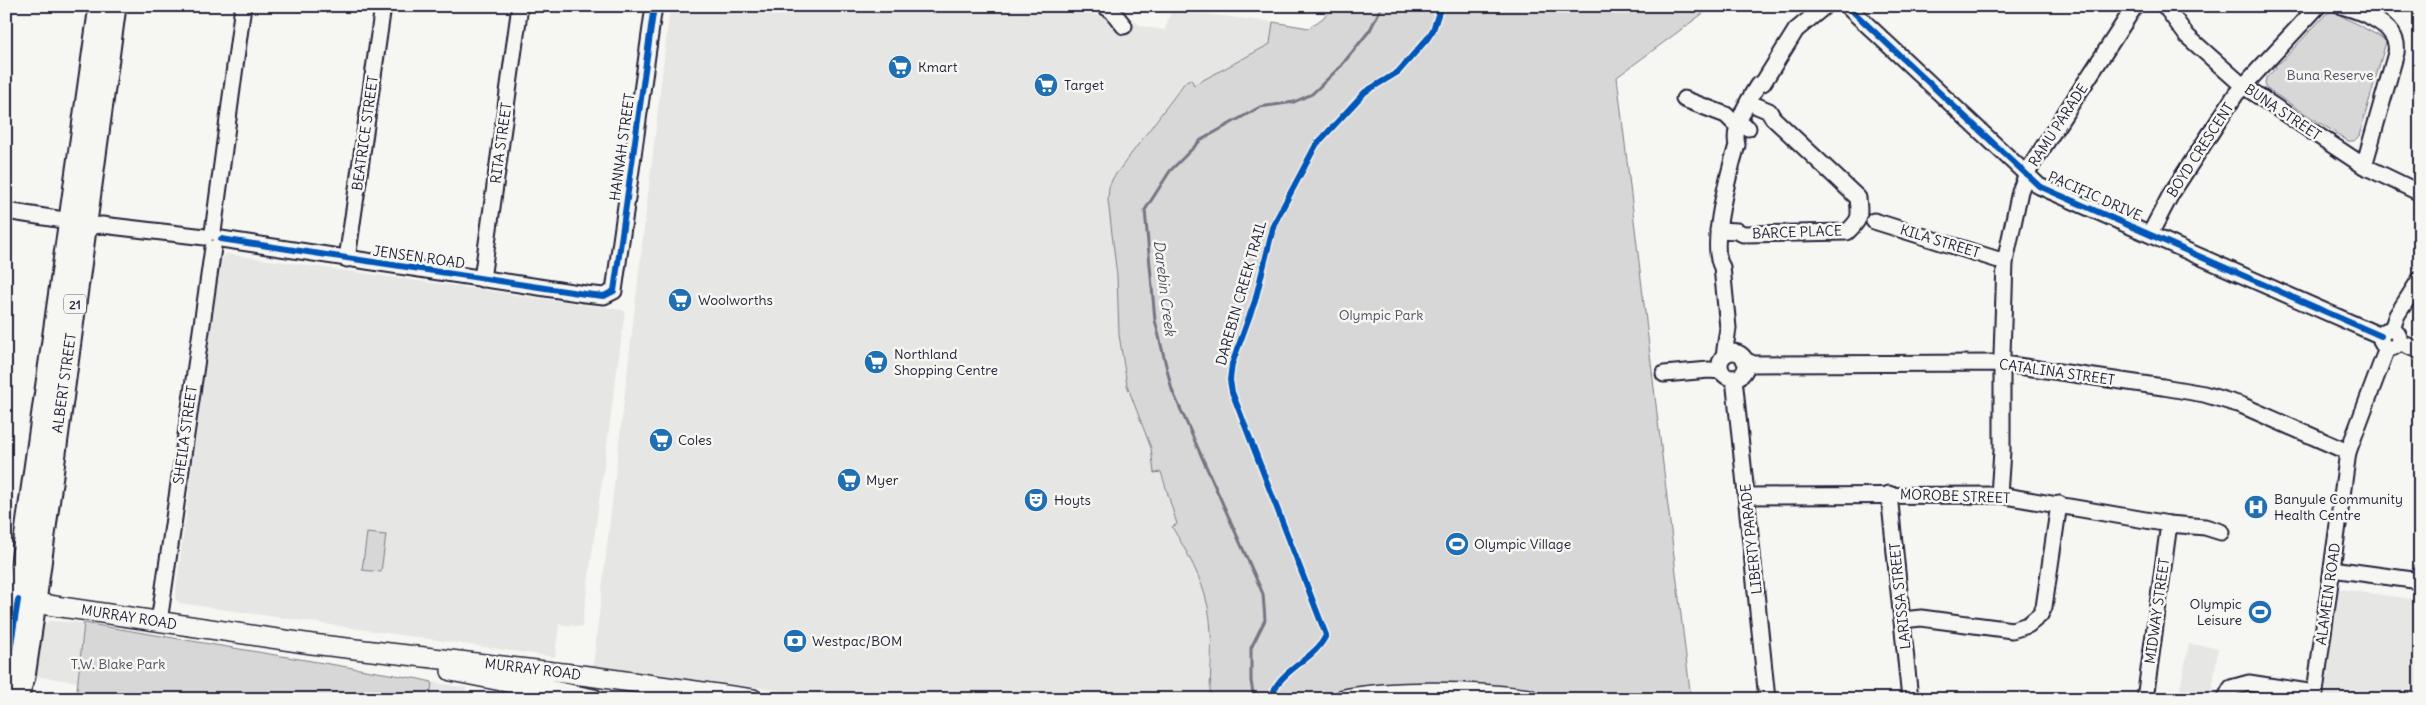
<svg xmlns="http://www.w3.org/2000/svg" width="2426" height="705" viewBox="0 0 2426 705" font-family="Delius,sans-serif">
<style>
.built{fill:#e6e6e4}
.green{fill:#d7d7d7;stroke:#7c7c89}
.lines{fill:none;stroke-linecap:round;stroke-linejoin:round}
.stream{stroke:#757583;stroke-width:3}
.minor-casing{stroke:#22223b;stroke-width:19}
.major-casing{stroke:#22223b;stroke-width:22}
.highway-casing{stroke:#22223b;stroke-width:25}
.minor{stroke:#f6f6f2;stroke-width:15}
.major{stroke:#f6f6f2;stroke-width:19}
.highway{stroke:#f6f6f2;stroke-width:21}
.cycleway-casing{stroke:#f6f6f2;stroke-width:9}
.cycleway{stroke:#0057b8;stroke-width:6}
.labels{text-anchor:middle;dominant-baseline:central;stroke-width:5;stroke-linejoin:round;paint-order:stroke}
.shield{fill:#f6f6f2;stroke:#626272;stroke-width:1}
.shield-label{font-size:12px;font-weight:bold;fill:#22223b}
.poi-label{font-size:14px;fill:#22223b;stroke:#f6f6f2;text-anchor:start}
.park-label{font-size:14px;fill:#4f4f62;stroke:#f6f6f2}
.street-label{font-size:14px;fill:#22223b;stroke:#f6f6f2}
.water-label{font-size:15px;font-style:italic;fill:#535365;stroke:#f6f6f2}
</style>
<rect width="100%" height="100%" fill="#f6f6f2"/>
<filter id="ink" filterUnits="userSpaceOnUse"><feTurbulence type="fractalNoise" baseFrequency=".02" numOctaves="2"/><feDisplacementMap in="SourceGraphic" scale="10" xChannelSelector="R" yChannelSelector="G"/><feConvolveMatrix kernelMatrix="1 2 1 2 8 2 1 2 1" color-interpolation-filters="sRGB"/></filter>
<g filter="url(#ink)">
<g class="built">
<polygon points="670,6 1034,6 1133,20 1141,26 1165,30 1171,10 1273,22 1270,44 1194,85 1191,79 1180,88 1113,178 1109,187 1108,200 1117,276 1119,335 1125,378 1151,448 1155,473 1160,472 1177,524 1172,527 1193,563 1205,593 1210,625 1210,699 846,699 593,666"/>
<polygon points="227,254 623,310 625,312 582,627 559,624 555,657 179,603 175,598 219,262"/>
<polygon points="2339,589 2420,600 2420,699 2324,699"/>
<polygon points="50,621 84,623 78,682 34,676 40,626"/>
<polygon points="2189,644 2218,648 2211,699 2178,699"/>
<polygon points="432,682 466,688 465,693 498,699 430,699"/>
</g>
<g class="green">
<path d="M1332 6H1713L1617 77 1691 699H1565L1505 691 1338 694 1303 699H1210C1210 669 1214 637 1208 607 1202 578 1187 552 1172 527L1177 524 1161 472 1154 473 1151 448 1127 385 1119 335 1117 276 1108 200 1109 187 1113 178 1186 81 1191 79 1194 85 1270 44 1273 22 1309 28 1323 18Z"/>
<polygon points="2332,11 2381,37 2386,42 2359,136 2354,141 2348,141 2267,89 2265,84 2266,78 2276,68 2275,65 2282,61 2326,14"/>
<polygon points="367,533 386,535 381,572 362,570"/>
<polygon points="84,623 419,679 432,682 430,699 76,699"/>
</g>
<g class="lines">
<polyline class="stream" points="1254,699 1251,681 1251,648 1265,620 1263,594 1172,390 1155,320 1145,210 1170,171 1201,140 1260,107 1294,102 1312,94 1341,66 1370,30 1382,6"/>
<g class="minor-casing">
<g id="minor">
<polyline points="1104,6 1112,11 1124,26"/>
<polyline points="1847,6 2039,186 2381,336"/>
<polyline points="2165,6 2187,36 2242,85 2364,166 2420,193"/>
<path d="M2342 6C2363 12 2401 26 2396 53L2364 166"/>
<polyline points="1684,99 1726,115 1733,122 1748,128"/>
<polyline points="6,211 70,221"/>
<polyline points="1874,221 2005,262"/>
<polyline points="85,227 102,225 205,237"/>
<path d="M1718 230 1737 231 1743 234 1847 232C1861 219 1860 217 1858 198L1773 118 1769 111 1757 106"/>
<polyline points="213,232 243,6"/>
<polyline points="2150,234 2171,194 2236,94 2318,6"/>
<polyline points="221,239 585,294 604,296 614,291 654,6"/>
<polyline points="347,259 383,6"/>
<polyline points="482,279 520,6"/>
<polyline points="2392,329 2397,315 2420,279"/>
<circle cx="2390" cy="339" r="9"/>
<polyline points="2399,342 2420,351"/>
<circle cx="1733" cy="365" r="13"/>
<path d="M1724 356 1728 328 1722 267C1708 247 1730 169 1737 145 1732 128 1749 99 1758 85L1763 83 1796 30 1825 6"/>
<polyline points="1744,360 1754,364 1997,363 2163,387 2204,394 2241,405 2348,452"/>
<polyline points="1664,374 1709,370 1721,371"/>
<polyline points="1734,378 1767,699"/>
<polyline points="1889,494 1910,699"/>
<polyline points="1999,495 2002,451 2002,355 2005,262 2020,191 2029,169 2135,6"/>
<polyline points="1746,496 1999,495 2169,524 2205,527 2221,532"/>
<polyline points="2332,569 2420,581"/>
<polyline points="1903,620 1921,618 2012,630 2028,625 2040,615 2044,607 2059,504"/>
<polyline points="159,622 213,248"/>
<polyline points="2145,699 2169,524"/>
<polyline points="2225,699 2231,688 2249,683 2315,693"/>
<polyline points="2314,699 2348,452 2387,348"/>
</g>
</g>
<g class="major-casing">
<g id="major">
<polyline points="21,601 312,644 589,676 753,699"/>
<polyline points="451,671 594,699"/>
<path d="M1344 699C1398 689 1474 691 1529 699"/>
</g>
</g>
<g class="highway-casing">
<g id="highway">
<polyline points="6,675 100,6"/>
<polyline points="16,699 24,677 35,602 115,6"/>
</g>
</g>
<use href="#minor" class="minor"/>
<use href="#major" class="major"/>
<use href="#highway" class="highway"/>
<g class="cycleway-casing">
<g id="cycleway">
<polyline points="1847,6 2039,186 2381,336"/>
<polyline points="221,239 585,294 604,296 614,291 654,6"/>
<polyline points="6,675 18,600"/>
<path d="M1272 699C1274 672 1316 660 1326 635L1232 392 1230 380 1232 364 1255 301 1274 224 1316 145 1365 92 1398 72 1427 39 1433 30 1441 6"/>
</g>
</g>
<use href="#cycleway" class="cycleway"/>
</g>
</g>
<defs>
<g id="supermarket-disc" transform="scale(1.25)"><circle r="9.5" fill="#1f6fb2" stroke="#f6f6f2"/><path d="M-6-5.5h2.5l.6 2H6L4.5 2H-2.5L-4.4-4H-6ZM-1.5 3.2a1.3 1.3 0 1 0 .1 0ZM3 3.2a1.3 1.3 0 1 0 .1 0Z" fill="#fff"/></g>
<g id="theatre-disc" transform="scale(1.25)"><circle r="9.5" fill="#1f6fb2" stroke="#f6f6f2"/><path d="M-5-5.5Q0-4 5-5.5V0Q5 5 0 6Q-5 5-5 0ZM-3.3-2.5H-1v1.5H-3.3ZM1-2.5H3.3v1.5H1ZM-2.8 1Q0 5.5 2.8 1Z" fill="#fff"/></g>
<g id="hospital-disc" transform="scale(1.25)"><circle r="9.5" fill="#1f6fb2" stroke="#f6f6f2"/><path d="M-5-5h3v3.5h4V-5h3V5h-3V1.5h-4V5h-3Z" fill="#fff"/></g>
<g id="stadium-disc" transform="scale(1.25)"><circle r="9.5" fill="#1f6fb2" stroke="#f6f6f2"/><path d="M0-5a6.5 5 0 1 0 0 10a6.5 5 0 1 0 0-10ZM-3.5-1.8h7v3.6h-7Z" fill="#fff"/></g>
<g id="bank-disc" transform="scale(1.25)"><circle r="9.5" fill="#1f6fb2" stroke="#f6f6f2"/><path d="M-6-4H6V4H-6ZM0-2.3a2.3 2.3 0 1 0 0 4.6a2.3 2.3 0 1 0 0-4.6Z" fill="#fff"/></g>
</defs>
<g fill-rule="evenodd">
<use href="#supermarket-disc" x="900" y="67"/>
<use href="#supermarket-disc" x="1046" y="85"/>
<use href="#supermarket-disc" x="680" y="300"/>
<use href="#supermarket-disc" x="876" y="362"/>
<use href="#supermarket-disc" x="661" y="440"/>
<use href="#supermarket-disc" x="849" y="480"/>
<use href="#theatre-disc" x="1036" y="500"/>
<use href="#hospital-disc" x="2256" y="507"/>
<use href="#stadium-disc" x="1457" y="544"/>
<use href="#stadium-disc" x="2260" y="612"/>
<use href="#bank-disc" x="795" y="641"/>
</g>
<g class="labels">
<rect class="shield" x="64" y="294.5" width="22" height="19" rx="4"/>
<g class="shield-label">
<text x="75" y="304">21</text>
</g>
<g class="poi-label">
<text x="918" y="67">Kmart</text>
<text x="1064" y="85">Target</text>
<text x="698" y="300">Woolworths</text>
<text x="894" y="354">Northland<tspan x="894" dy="16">Shopping Centre</tspan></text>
<text x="678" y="440">Coles</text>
<text x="866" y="480">Myer</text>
<text x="2274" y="499">Banyule Community<tspan x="2274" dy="16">Health Centre</tspan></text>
<text x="1054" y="500">Hoyts</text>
<text x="1474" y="544">Olympic Village</text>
<text x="2242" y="604" text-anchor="end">Olympic<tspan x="2242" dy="16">Leisure</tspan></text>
<text x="812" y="641">Westpac/BOM</text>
</g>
<g class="park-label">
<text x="2330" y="75">Buna Reserve</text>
<text x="1381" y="315">Olympic Park</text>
<text x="118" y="664">T.W. Blake Park</text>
</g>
<g class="street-label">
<text transform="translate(2283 112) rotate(34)">BUNA STREET</text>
<text transform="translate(2058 125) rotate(-57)">RAMU PARADE</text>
<text transform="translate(365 133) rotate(-82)">BEATRICE STREET</text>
<text transform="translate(501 143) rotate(-82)">RITA STREET</text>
<text transform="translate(622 147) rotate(-82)">HANNAH STREET</text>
<text transform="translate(2200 150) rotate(-57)">BOYD CRESCENT</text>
<text transform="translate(2095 196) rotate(24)">PACIFIC DRIVE</text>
<text transform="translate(1797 232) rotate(-2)">BARCE PLACE</text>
<text transform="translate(1940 241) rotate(17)">KILA STREET</text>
<text transform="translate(419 257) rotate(8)">JENSEN ROAD</text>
<text transform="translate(1241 293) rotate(-74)">DAREBIN CREEK TRAIL</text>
<text transform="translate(2057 372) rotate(8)">CATALINA STREET</text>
<text transform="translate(64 383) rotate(-82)">ALBERT STREET</text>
<text transform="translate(185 435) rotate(-82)">SHEILA STREET</text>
<text transform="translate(1955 496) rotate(2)">MOROBE STREET</text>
<text transform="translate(1751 539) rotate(-96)">LIBERTY PARADE</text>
<text transform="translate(2328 594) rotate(-82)">ALAMEIN ROAD</text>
<text transform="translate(1900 596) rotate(-96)">LARISSA STREET</text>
<text transform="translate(2157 611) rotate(-82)">MIDWAY STREET</text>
<text transform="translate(129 617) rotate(9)">MURRAY ROAD</text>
<text transform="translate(533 669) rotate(7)">MURRAY ROAD</text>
</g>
<g class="water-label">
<text transform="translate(1165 288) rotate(83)">Darebin Creek</text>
</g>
</g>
<rect width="2426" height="705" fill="none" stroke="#f6f6f2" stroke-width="25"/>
<rect x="12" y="12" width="2401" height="680" fill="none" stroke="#22223b" stroke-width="2" filter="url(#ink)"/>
</svg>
